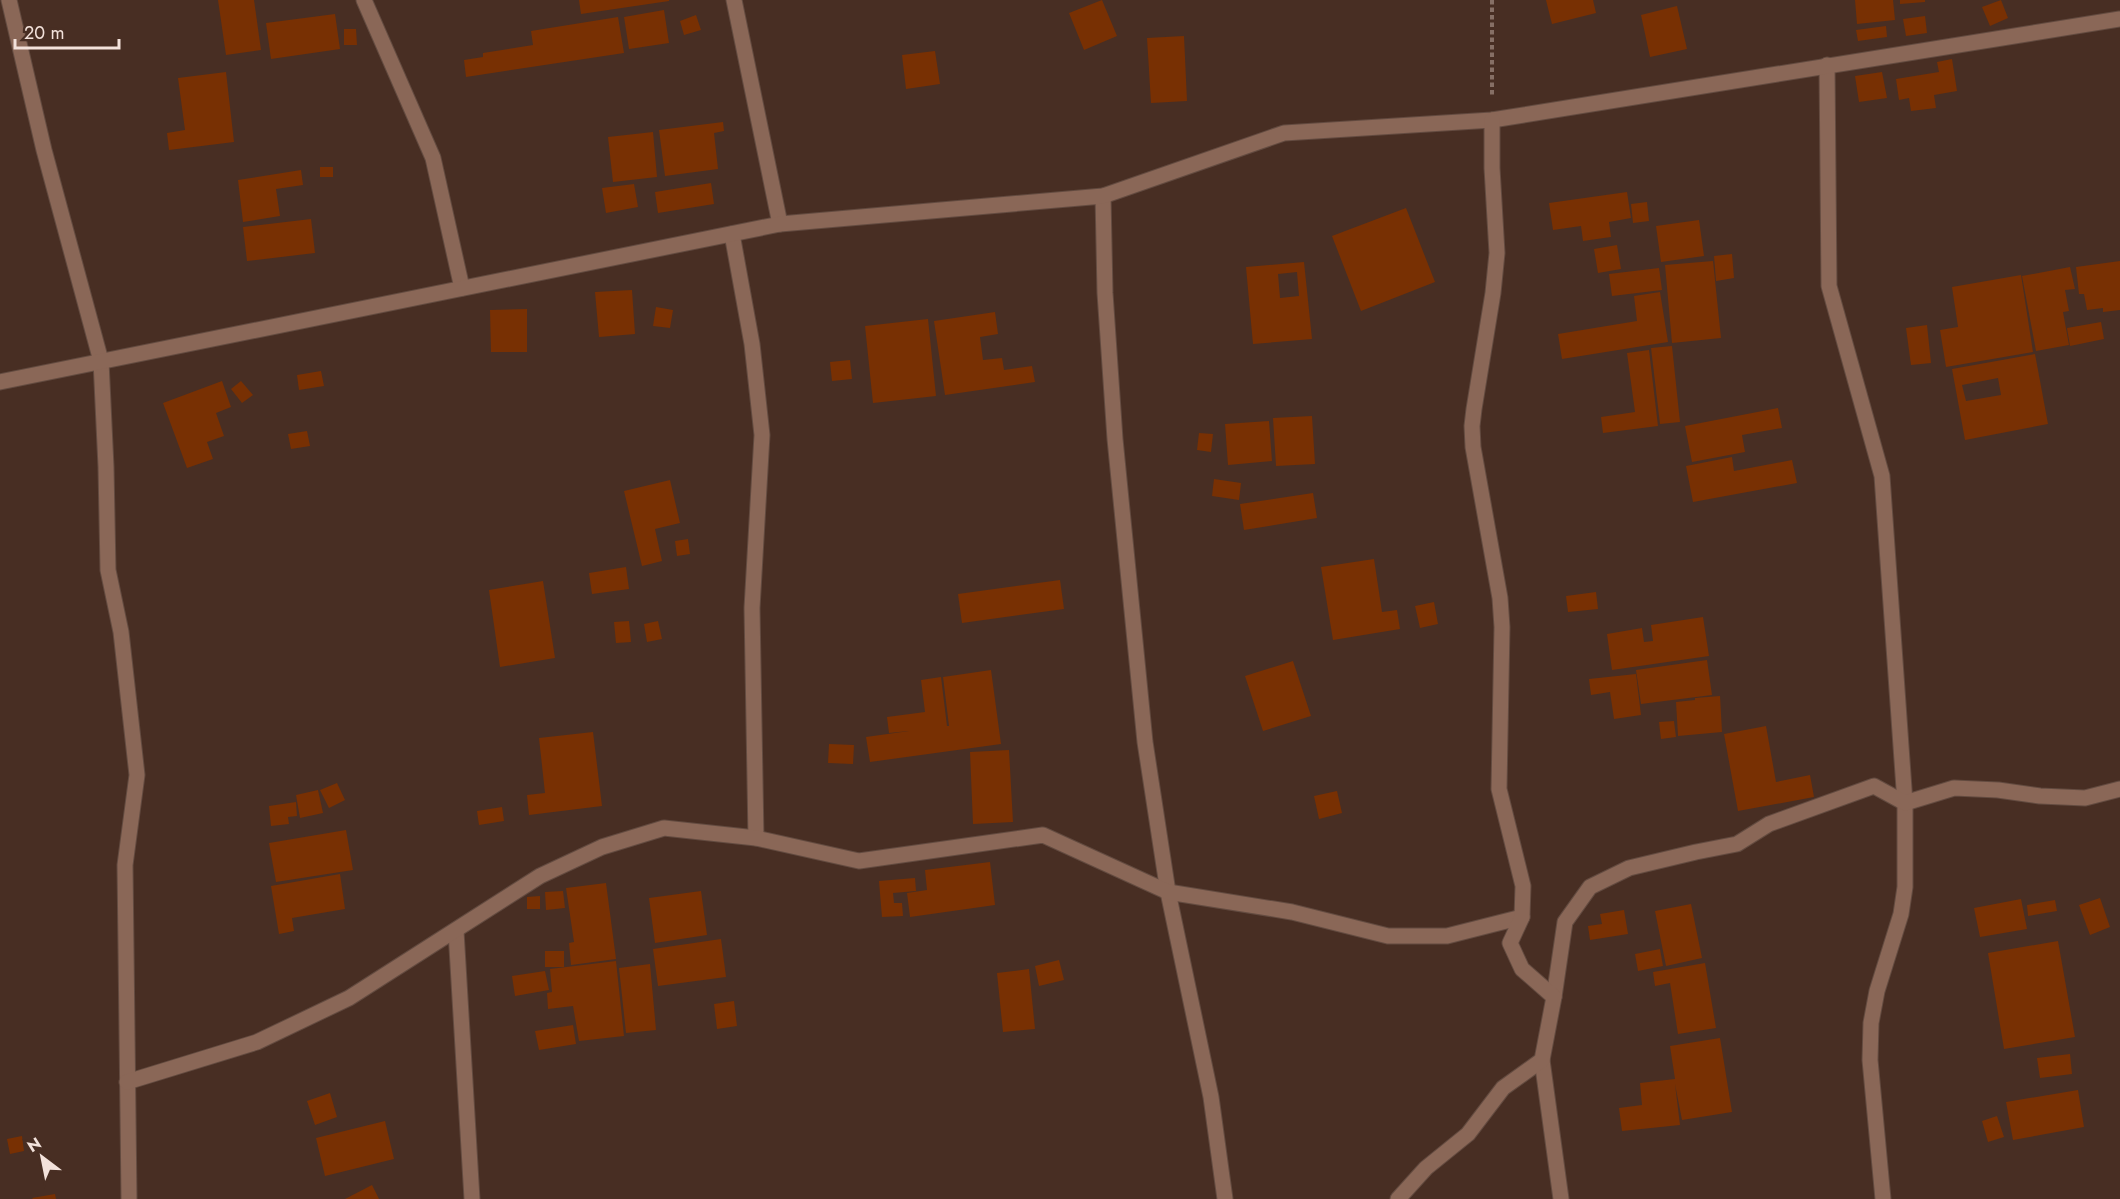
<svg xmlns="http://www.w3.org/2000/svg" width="2120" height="1199" viewBox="0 0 2120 1199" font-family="Jost,sans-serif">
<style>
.building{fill:#783003;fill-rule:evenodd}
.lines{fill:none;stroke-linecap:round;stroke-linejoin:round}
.minor-casing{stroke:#634b40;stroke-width:17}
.path{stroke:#866f65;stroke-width:4;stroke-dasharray:4.5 3;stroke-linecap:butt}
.minor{stroke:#8a6757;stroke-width:15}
</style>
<rect width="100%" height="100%" fill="#482e23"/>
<g class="building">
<polygon points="218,0 254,0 261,50 226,55"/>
<polygon points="579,0 669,0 669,1 581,14"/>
<polygon points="1102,0 1117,36 1084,50 1069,13"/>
<polygon points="1546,0 1593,0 1596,13 1552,24"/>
<polygon points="1855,0 1893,0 1895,20 1857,24"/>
<polygon points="1900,0 1925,0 1925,2 1900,4"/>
<polygon points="2001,0 2008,18 1990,26 1982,7"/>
<polygon points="1677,6 1687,49 1650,57 1641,15"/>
<polygon points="664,10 669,43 629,49 624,17"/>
<polygon points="335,14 340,49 271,59 266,23"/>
<polygon points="696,15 701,30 684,35 680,21"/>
<polygon points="1925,16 1927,33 1906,36 1903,19"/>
<polygon points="618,17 624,53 466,77 464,60 483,57 483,53 533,45 531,31"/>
<polygon points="1886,26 1887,37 1858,41 1856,30"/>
<polygon points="344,29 356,29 357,45 344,45"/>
<polygon points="1184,36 1187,101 1151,103 1147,38"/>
<polygon points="935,51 940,84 906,89 902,55"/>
<polygon points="1952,59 1957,91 1934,95 1936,108 1911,111 1909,98 1899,100 1896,79 1939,72 1937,62"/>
<polygon points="226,72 234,142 169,150 167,133 185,130 178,78"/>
<polygon points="1882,72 1887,98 1859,102 1855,76"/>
<polygon points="723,122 724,131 714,133 718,169 665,176 659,130"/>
<polygon points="653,132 657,177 613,182 608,137"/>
<rect x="320" y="167" width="13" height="10"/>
<polygon points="301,170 303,185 276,189 280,216 243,222 238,180"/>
<polygon points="711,183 714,204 658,213 655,192"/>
<polygon points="634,184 638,207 606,213 602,188"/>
<polygon points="1627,192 1631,218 1609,222 1611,237 1583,241 1581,226 1553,230 1549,203"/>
<polygon points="1647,202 1649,221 1633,223 1631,204"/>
<polygon points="1406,208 1435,282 1361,311 1332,236"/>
<polygon points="311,219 315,253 247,261 243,227"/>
<polygon points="1699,220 1704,256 1661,262 1656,226"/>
<polygon points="1617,245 1621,269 1598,273 1594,249"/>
<polygon points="1732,254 1734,278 1716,281 1714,256"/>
<polygon points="1713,261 1721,338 1672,343 1665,265"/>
<polygon points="2120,261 2120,310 2103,312 2103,308 2087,310 2084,294 2079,294 2076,267"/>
<path d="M1304 262 1312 339 1253 344 1246 267ZM1297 272 1299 296 1280 298 1278 274Z"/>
<polygon points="2070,267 2075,289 2065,290 2069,311 2063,312 2069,345 2036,351 2022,276"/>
<polygon points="1659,268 1662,290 1612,296 1609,274"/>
<polygon points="2021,275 2033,352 1946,367 1940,330 1958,327 1952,287"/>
<polygon points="632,290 635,334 599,337 595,292"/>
<polygon points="1660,292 1668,342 1562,359 1558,334 1637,321 1634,296"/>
<polygon points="656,307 673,310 670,328 653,326"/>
<polygon points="527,309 527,352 491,352 490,310"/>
<polygon points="995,312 998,334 980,337 983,360 1002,358 1004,370 1032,366 1035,382 945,395 934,321"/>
<polygon points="928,319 936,396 873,403 865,326"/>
<polygon points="2101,322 2104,339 2070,346 2067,328"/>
<polygon points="1927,325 1931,363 1911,365 1906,328"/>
<polygon points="1672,346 1680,422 1660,424 1651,348"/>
<polygon points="1649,350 1658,426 1603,433 1601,417 1635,412 1627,353"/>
<path d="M2035 354 2048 424 1965 440 1952 369ZM1998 378 2001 395 1966 401 1962 385Z"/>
<polygon points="850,360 852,379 832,381 830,362"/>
<polygon points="321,371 324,386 299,390 297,375"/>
<polygon points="222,381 231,407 216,413 224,436 207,442 213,459 187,468 163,403"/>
<polygon points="241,381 253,395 242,403 231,389"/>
<polygon points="1778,408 1782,428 1742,435 1745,452 1692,462 1685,426"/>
<polygon points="1312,416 1315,464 1276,466 1273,418"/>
<polygon points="1269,421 1272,461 1228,465 1225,424"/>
<polygon points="307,431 310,446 291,449 288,434"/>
<polygon points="1199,433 1213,434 1211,452 1197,450"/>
<polygon points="1732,457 1734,471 1792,460 1797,483 1693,502 1686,466"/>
<polygon points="1214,479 1241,483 1239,500 1212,496"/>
<polygon points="670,480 680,523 655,529 662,561 642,566 624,491"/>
<polygon points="1313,493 1317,518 1244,530 1240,504"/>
<polygon points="688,539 690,554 677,556 675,541"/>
<polygon points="1374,559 1382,612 1397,610 1400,629 1333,640 1321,567"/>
<polygon points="626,567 629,589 592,594 589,573"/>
<polygon points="1060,580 1064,609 962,623 958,594"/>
<polygon points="543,581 555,658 500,667 489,590"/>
<polygon points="1596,592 1598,609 1568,612 1566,596"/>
<polygon points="1434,602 1438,624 1420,628 1415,606"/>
<polygon points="1703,617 1709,656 1612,670 1607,634 1642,628 1644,642 1653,641 1651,625"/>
<polygon points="629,621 631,642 616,643 614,622"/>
<polygon points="658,621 662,639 647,642 644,624"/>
<polygon points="1707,660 1712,695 1641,704 1636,670"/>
<polygon points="1293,661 1311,716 1263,731 1245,676"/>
<polygon points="991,670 1001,744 870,762 866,737 909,731 889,733 887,717 925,712 921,680 941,677 947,726 949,726 943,677"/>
<polygon points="1636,674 1641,715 1614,719 1610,692 1591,695 1589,679"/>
<polygon points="1720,696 1722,732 1678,736 1676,702 1695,700 1695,698"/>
<polygon points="1674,721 1676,737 1661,739 1659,722"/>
<polygon points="1766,726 1776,782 1810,775 1814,797 1738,811 1724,734"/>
<polygon points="593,732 602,806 529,815 527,795 545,793 539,738"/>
<polygon points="829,744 854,745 853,764 828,763"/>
<polygon points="1009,750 1013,822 973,824 970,752"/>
<polygon points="337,783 345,800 329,808 320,790"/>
<polygon points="318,790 323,813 300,818 296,795"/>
<polygon points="1337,791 1342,813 1319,819 1314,796"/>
<polygon points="296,802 297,816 288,817 289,824 271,826 269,806"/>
<polygon points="502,807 504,821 479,825 477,811"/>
<polygon points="346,830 353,870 276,882 269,843"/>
<polygon points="990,862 995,905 910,917 907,893 927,890 925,870"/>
<polygon points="340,874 345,909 292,918 294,931 279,934 271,886"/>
<polygon points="915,878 916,891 893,893 894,903 902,903 903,916 882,917 879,881"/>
<polygon points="606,883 616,959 571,965 569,943 574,942 566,888"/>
<polygon points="563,891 565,908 546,910 545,892"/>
<polygon points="701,891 707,935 655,943 649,898"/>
<polygon points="540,896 540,909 527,909 527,897"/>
<polygon points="2100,898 2110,927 2090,935 2079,905"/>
<polygon points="2021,899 2027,929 1980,937 1974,908"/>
<polygon points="2055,900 2057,911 2028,916 2027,905"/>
<polygon points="1691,904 1702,958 1666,966 1655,911"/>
<polygon points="1624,910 1628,934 1590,940 1588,926 1602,924 1600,914"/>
<polygon points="721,939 726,977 658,986 653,949"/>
<polygon points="2058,941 2075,1037 2004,1049 1988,953"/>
<polygon points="1660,949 1663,966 1638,971 1635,954"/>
<rect x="545" y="951" width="19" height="16"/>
<polygon points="1059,960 1064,980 1039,986 1035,966"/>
<polygon points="616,961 624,1036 579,1041 573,1006 548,1009 547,993 552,992 550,969"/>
<polygon points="1705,963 1716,1028 1678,1034 1670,983 1655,986 1653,972"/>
<polygon points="650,964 656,1030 626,1033 619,968"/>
<polygon points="1029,969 1035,1029 1003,1032 997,973"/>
<polygon points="545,971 549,990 515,996 512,976"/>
<polygon points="734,1001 737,1026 717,1029 714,1004"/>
<polygon points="573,1025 576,1044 539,1050 535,1031"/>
<polygon points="1720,1038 1732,1112 1682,1120 1675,1084 1680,1125 1622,1131 1619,1108 1642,1105 1640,1083 1675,1079 1670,1046"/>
<polygon points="2070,1054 2072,1074 2040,1078 2037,1058"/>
<polygon points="2078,1090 2084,1127 2013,1140 2006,1102"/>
<polygon points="330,1093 337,1117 315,1125 307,1101"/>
<polygon points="1997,1116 2004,1137 1988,1142 1982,1121"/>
<polygon points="385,1121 394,1159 325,1176 316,1138"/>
<polygon points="22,1136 24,1151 10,1154 7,1139"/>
<polygon points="372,1185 379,1199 345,1199"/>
<polygon points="55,1194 56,1199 33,1199 32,1198"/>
</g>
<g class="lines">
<g class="minor-casing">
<g id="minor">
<polyline points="9,0 44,150 101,361 106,467 108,570 121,632 137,775 125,865 129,1199"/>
<polyline points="364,0 433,158 462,288"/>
<polyline points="734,0 780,224"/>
<polyline points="1827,65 1829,286 1882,476 1905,803 1905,887 1901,914 1877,991 1871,1023 1870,1060 1883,1199"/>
<polyline points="1103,196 1105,293 1115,439 1145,742 1168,892 1211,1097 1225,1199"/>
<polyline points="732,234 752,344 762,435 752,608 756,838"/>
<polyline points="0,382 780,224 1103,196 1284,133 1492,120 2120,19"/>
<polyline points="456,931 472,1199"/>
<polyline points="1554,997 1565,922 1590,887 1629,868 1696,852 1737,844 1769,824 1874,786 1905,803 1954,788 1998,790 2040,796 2085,798 2120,789"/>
<polyline points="1542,1060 1561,1199"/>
<polyline points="127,1082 257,1042 349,998 540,876 602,847 664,828 756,838 859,861 1043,835 1168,892 1292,912 1388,936 1447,936 1522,917"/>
<polyline points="1398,1199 1426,1168 1468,1134 1503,1088 1542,1060 1554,997 1522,969 1510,943 1522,917 1523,886 1499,789 1502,627 1500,598 1473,447 1472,426 1474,409 1493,293 1497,253 1492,168 1492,120"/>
</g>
</g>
<polyline class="path" points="1492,0 1492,95"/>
<use href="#minor" class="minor"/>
</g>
<g transform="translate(42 1157) rotate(328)" stroke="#482e23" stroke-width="4.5" paint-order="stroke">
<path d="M0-4.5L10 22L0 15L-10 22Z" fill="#f3e2db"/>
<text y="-9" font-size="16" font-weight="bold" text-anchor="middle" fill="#f3e2db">N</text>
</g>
<path d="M15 39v9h104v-9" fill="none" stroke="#f3e2db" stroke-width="3"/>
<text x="24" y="39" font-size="18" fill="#f3e2db" stroke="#482e23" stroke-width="4.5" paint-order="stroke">20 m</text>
</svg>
